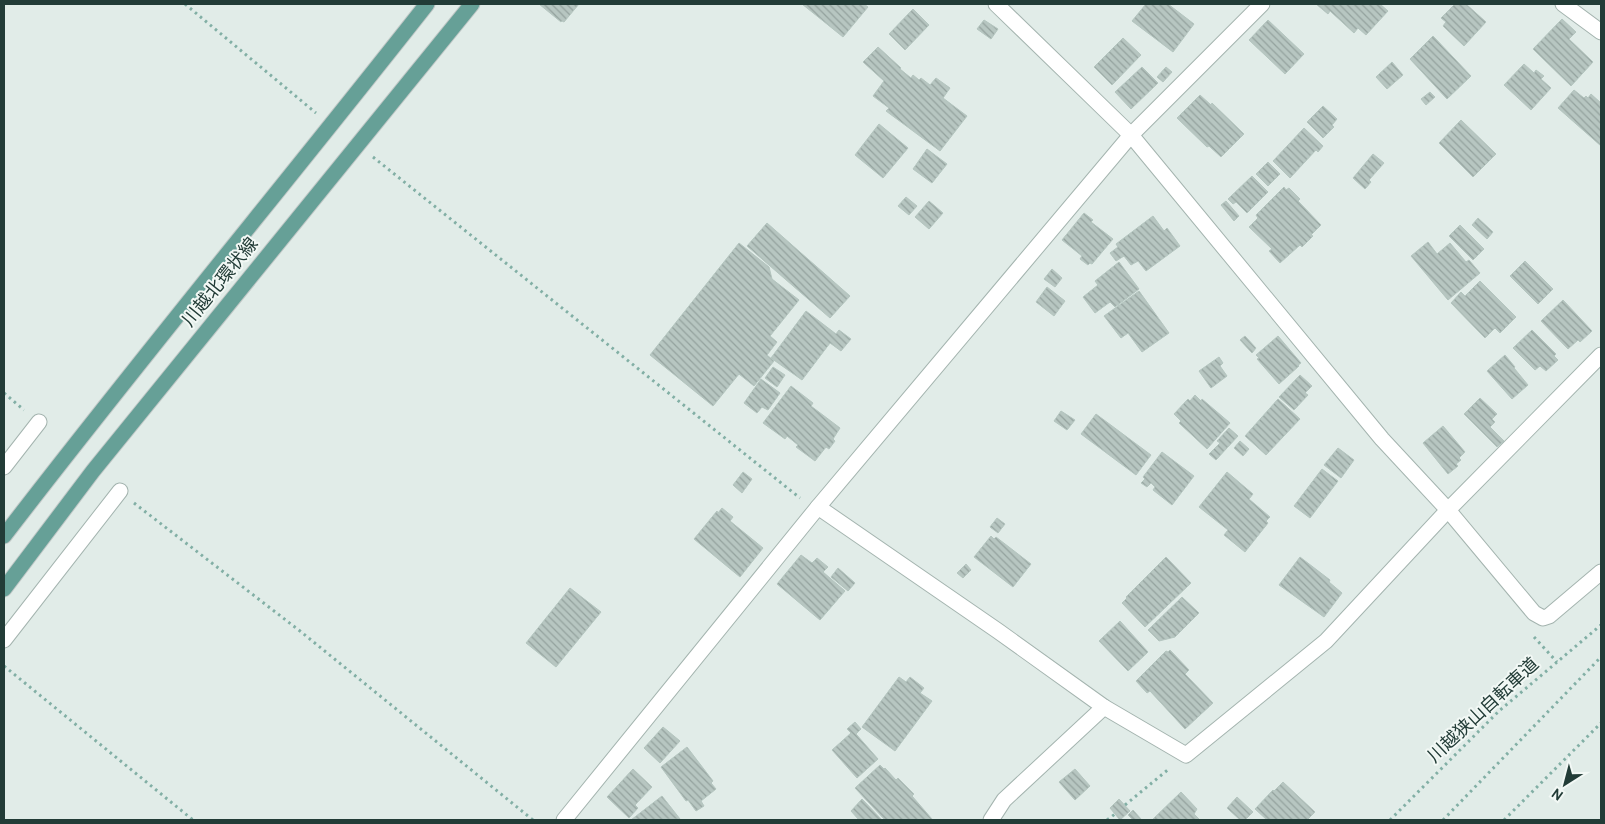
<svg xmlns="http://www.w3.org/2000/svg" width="1605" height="824" viewBox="0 0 1605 824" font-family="Overpass,'Noto Sans JP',sans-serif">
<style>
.building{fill:url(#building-back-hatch);stroke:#b4c5bf}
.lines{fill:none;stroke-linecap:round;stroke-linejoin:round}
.minor-casing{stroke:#a4b4af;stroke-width:17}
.major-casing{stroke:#c1c8c7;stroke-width:17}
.path{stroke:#82afa5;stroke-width:3;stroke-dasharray:2.5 4;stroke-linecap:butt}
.minor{stroke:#fff;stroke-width:15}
.major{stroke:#66a097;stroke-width:15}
.labels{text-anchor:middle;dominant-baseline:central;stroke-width:4;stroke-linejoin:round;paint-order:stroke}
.street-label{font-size:18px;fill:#223c37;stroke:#f2f8f5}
</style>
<defs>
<pattern id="building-back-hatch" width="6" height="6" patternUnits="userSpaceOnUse" patternTransform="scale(1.25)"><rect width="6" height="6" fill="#b7c6c1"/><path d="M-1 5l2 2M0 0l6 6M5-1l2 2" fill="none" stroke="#94a29e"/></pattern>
</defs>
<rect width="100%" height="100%" fill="#e1ece8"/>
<g class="building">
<polygon points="539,4 579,4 564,22 562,21 561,22"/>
<polygon points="802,4 864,4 868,7 843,37"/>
<polygon points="1146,4 1168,4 1194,24 1173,52 1132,21"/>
<polygon points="1316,4 1380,4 1388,11 1366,35 1358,28 1354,33 1330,11 1328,14"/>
<polygon points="1455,4 1466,4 1486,22 1464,46 1443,26 1446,22 1441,18"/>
<polygon points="913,9 929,25 905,50 889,34"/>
<polygon points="1562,19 1576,32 1569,39 1593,62 1571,86 1533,49"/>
<polygon points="984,20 998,29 991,39 977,29"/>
<polygon points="1268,20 1304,54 1285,74 1249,40"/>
<polygon points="1433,36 1471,76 1447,99 1410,59"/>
<polygon points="1123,38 1141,55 1112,85 1094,67"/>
<polygon points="878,47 901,68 900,69 911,78 913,75 919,80 921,78 930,85 936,78 950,88 943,98 967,116 940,151 886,111 889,108 873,96 884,81 863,62"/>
<polygon points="1392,62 1403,75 1387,89 1376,77"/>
<polygon points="1524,64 1534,73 1536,70 1544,76 1541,79 1551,88 1531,110 1504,85"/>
<polygon points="1142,67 1158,83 1131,109 1115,92"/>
<polygon points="1166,67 1172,72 1163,82 1157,77"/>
<polygon points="1574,90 1584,98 1586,96 1588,98 1591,94 1601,103 1601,146 1558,108"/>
<polygon points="1430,92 1435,97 1426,105 1421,99"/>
<polygon points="1200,95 1211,105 1212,103 1244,134 1221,157 1209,146 1207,147 1177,118"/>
<polygon points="1323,106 1337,119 1332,125 1334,127 1323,138 1307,122"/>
<polygon points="1461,120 1496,154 1473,177 1439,143"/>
<polygon points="879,124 908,148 883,178 855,155"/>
<polygon points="1304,128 1323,146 1318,152 1316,150 1290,178 1273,161"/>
<polygon points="927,149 947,164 932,183 913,169"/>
<polygon points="1373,154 1384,163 1369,180 1371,182 1365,189 1353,178"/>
<polygon points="1268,162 1280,174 1268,186 1256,174"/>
<polygon points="1252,176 1268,192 1247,213 1236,202 1233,204 1228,199"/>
<polygon points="1284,187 1286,190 1289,188 1300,199 1298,201 1321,225 1311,235 1313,236 1302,247 1300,245 1280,263 1269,251 1272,249 1249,227 1258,218 1256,215"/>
<polygon points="906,197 917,206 909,215 898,206"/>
<polygon points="929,201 943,213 929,229 915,217"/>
<polygon points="1226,201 1239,216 1234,221 1221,205"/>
<polygon points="1084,213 1093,220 1091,222 1113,239 1092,264 1090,263 1088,265 1080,259 1082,256 1062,240"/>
<polygon points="1153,216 1164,231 1167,228 1180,246 1146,271 1138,261 1131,265 1124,256 1116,261 1110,253 1118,247 1116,244"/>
<polygon points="1478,218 1493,232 1487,239 1472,225"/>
<polygon points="767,223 850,296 830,318 747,246"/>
<polygon points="1460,225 1484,249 1473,260 1449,236"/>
<polygon points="1428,242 1437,254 1450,243 1466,262 1469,260 1480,273 1448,300 1411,256"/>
<polygon points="739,243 769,267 772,279 799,300 770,336 777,342 767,355 774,361 754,386 739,374 713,406 650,355"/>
<polygon points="1525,261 1553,289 1538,304 1510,276"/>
<polygon points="1119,262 1139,289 1115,307 1110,302 1095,313 1083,297 1098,285 1095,281"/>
<polygon points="1052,269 1062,278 1055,287 1044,279"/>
<polygon points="1480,281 1516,317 1500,333 1495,328 1485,338 1451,303 1461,292 1465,296"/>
<polygon points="1047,287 1065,301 1054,316 1036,302"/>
<polygon points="1139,291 1169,333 1142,352 1128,333 1121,338 1104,316"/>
<polygon points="1563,300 1592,331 1580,342 1578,340 1568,349 1541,321"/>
<polygon points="806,311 836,334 839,330 851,339 841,351 830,343 802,380 771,358"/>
<polygon points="1532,330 1556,354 1554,356 1558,360 1546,371 1540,366 1535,370 1513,348"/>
<polygon points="1245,336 1256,348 1252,353 1240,340"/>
<polygon points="1278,336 1301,363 1298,365 1299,366 1279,384 1257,359 1259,358 1256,355"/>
<polygon points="1505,355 1515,367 1514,368 1528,385 1512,399 1487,371"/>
<polygon points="1219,357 1223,363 1220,366 1227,376 1211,388 1199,371"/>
<polygon points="773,367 785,375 777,387 765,378"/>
<polygon points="1300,375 1312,386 1305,393 1308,395 1294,410 1279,397"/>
<polygon points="761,379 780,393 768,410 762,407 757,413 744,403"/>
<polygon points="791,386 813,403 811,406 840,428 833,439 835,441 829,449 826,447 815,461 796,447 798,445 787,436 785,439 763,423"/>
<polygon points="1195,395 1201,401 1202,399 1230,423 1207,449 1179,423 1181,421 1174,414 1188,399 1190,401"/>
<polygon points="1480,398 1497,414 1492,419 1495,422 1490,427 1504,441 1497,447 1464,414"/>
<polygon points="1278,399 1300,419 1266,455 1245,436"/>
<polygon points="1061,411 1075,420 1067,430 1054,421"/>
<polygon points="1096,414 1151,455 1136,475 1081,434"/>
<polygon points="1443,426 1465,452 1459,458 1461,460 1456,464 1458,466 1448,474 1423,443"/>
<polygon points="1229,428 1238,436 1216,460 1209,454 1220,443 1217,441"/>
<polygon points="1240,441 1249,449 1243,456 1234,448"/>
<polygon points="1338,448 1354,460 1341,478 1324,465"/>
<polygon points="1162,452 1194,476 1172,505 1153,490 1155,487 1151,483 1147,487 1141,483 1145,479 1143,477"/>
<polygon points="1322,469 1338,481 1310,518 1294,506"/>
<polygon points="743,472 752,479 742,493 733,485"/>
<polygon points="1227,472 1253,494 1249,499 1270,517 1266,521 1268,523 1245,552 1224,535 1228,530 1199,507"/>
<polygon points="722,508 733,517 730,521 763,548 740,577 694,539 717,511 718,513"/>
<polygon points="997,518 1005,524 998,533 990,527"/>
<polygon points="991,536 994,539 996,537 1031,564 1013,587 974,557"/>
<polygon points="801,555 812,563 817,558 828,567 823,572 845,591 820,620 777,584"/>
<polygon points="1166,557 1191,583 1145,627 1122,603 1127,598 1126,597"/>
<polygon points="1300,557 1330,580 1329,582 1342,593 1324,617 1279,585"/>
<polygon points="966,564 971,570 963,578 957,573"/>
<polygon points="838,568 855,583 848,591 831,577"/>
<polygon points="570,588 601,612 556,667 526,643"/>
<polygon points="1182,597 1199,613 1175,637 1159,641 1148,630"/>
<polygon points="1120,621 1148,652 1128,671 1099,641"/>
<polygon points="1170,650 1189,670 1185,674 1213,703 1185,729 1150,691 1147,693 1136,681 1166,651 1168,652"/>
<polygon points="899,677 906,682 910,677 924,688 920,693 932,701 895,751 862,727"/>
<polygon points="855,722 861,729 856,734 878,759 857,778 832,750 851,733 847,729"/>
<polygon points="663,727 680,741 660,763 644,748"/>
<polygon points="687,747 713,781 711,783 716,789 701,801 704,806 696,811 688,800 686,801 661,767"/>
<polygon points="880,765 884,769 885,768 896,780 898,778 914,794 912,796 932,819 931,820 885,820 855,788"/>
<polygon points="633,769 652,787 635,805 638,808 629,818 607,797"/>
<polygon points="1075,769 1090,786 1075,800 1059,782"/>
<polygon points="1283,782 1315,812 1307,820 1267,820 1255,809 1273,790 1274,791"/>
<polygon points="1181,792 1197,809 1194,814 1200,820 1152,820"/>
<polygon points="662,796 680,819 631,820"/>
<polygon points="1237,797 1253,812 1245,820 1240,820 1227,808"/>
<polygon points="862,799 882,820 859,820 851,811"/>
<polygon points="1119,799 1130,811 1120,820 1110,808"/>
<polygon points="1133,810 1141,819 1139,820 1133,820 1128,815"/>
</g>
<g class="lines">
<g class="minor-casing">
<g id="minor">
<polyline points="996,4 1131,135 1382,439 1448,510 1534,613 1543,618 1549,616 1601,572"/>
<polyline points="1563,4 1601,32"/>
<polyline points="4,467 39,422"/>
<polyline points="818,507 998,631 1104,707 1186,755 1326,641 1448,510 1601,355"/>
<polyline points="4,640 120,491"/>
<polyline points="564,820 818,507 1131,135 1262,4"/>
<polyline points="991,820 1004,800 1104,707"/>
</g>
</g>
<g class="major-casing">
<g id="major">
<path d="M4 536C142 356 287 182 427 4"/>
<polyline points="4,589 93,471 472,4"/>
</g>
</g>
<g class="path">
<polyline points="185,4 316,113"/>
<polyline points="373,157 800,498"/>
<polyline points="4,393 24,410"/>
<polyline points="134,503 300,631 533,820"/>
<polyline points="1534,637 1557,662"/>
<polyline points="4,666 193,820"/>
<polyline points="1125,805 1170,768"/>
<polyline points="1107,820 1115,814"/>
<polyline points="1390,820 1499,711 1601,625"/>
<polyline points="1443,820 1601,657"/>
<polyline points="1504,820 1601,723"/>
</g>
<use href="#minor" class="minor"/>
<use href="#major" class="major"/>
</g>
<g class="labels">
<g class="street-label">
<text transform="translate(221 283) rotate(-51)">川越北環状線</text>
<text transform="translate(1484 711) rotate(-43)">川越狭山自転車道</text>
</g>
</g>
<rect width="1605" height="824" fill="none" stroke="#223c37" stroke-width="10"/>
<g transform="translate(1565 784) rotate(216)" stroke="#f2f8f5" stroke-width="4" paint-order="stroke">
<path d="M0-4L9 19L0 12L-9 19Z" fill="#223c37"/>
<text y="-8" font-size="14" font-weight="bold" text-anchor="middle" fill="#223c37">N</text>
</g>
</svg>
